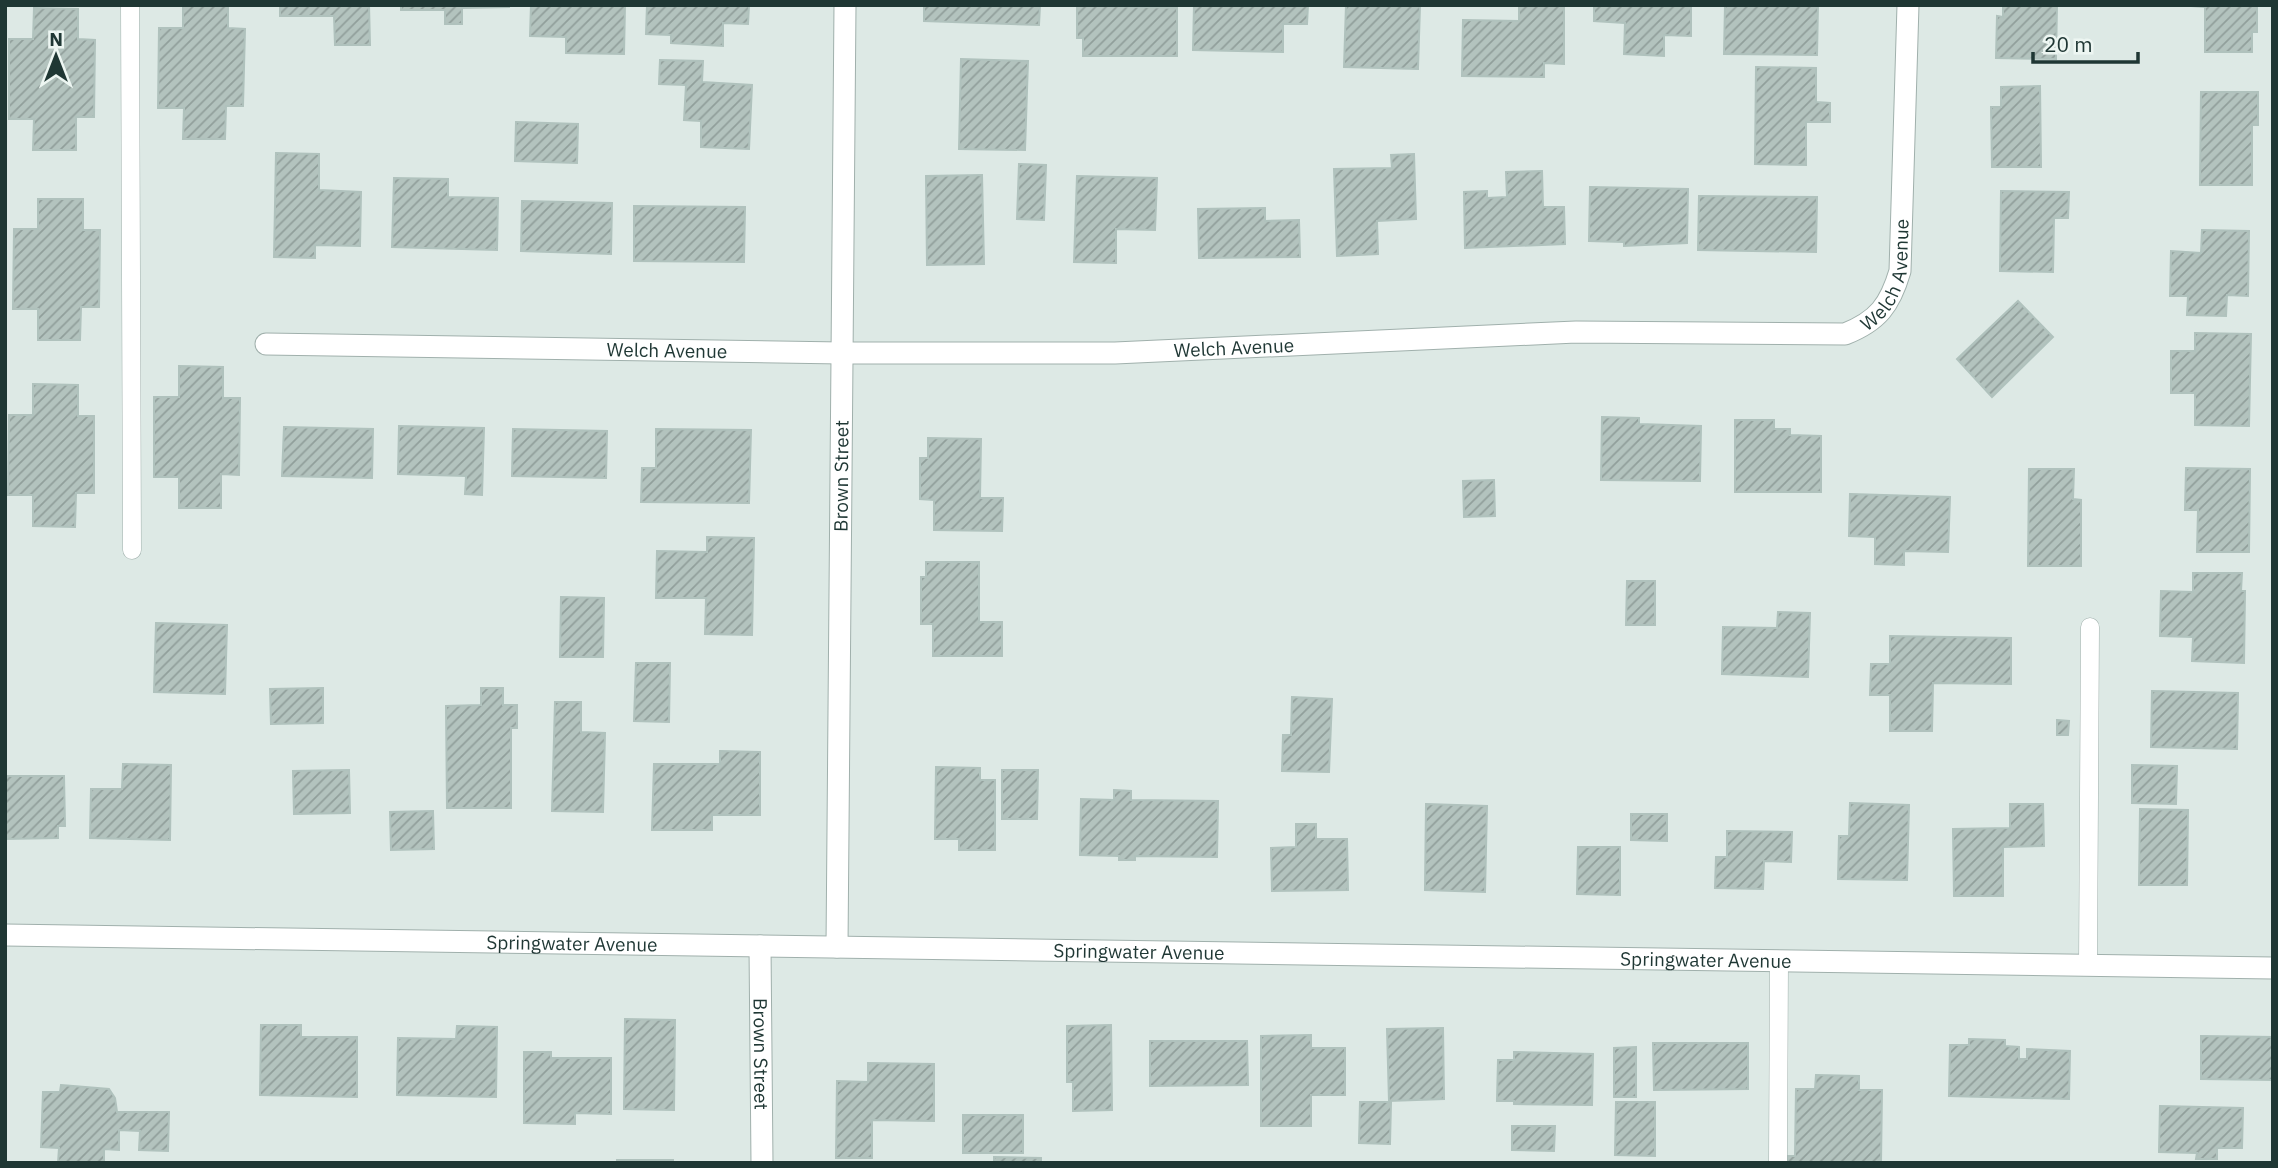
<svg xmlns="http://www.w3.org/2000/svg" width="2278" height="1168" viewBox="0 0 2278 1168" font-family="'IBM Plex Sans',sans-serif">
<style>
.building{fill:url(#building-hatch);stroke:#b0c2bd;stroke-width:2}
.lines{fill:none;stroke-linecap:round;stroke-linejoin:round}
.service-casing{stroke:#a0b0ac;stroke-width:19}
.minor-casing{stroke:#a0b0ac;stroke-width:23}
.tertiary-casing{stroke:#a0b0ac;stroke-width:23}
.service{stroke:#fff;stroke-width:18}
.minor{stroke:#fff;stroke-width:21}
.tertiary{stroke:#fff;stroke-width:21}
.labels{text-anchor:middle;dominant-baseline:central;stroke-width:5;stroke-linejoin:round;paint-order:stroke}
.street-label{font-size:19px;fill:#1f3734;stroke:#edf6f2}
</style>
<defs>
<pattern id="building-hatch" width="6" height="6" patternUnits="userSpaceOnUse" patternTransform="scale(1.75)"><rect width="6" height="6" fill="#b3c3be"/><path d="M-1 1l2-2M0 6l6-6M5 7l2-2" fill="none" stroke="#919f9b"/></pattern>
</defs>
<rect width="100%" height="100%" fill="#dde9e5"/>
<g class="building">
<polygon points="183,5 228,5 228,28 245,29 243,106 226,106 225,139 183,139 184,108 158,108 159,28 183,28"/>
<polygon points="280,5 369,5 370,45 335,45 334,16 280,16"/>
<polygon points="401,5 509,5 509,7 462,8 462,24 445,24 445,10 401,10"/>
<polygon points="531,5 625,5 624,54 566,53 566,37 530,36"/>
<polygon points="647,5 749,5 748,24 723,23 723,46 671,43 671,35 646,34"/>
<polygon points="924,5 1040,5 1039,25 924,21"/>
<polygon points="1077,5 1177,8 1177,56 1083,56 1083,38 1077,38"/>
<polygon points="1194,5 1308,5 1307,24 1283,24 1283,52 1193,50"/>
<polygon points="1346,5 1420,5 1418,69 1344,67"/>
<polygon points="1519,5 1564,5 1564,64 1544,63 1544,77 1462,76 1463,20 1519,21"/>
<polygon points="1594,5 1691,5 1691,36 1664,35 1664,56 1624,54 1625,23 1594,21"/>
<polygon points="1725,5 1818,5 1817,55 1724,54"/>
<polygon points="2009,5 2057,5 2056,59 1996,58 1997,16 2003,17 2003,7"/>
<polygon points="2177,5 2257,5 2257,32 2252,32 2252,52 2205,52 2205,7"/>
<polygon points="34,8 78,9 78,39 95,40 94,117 76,117 76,150 33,150 34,119 9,119 9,39 33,39"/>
<polygon points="961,59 1028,61 1025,150 959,149"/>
<polygon points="660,60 703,61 702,82 752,85 749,149 701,147 701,121 684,120 686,85 659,84"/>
<polygon points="1756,67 1816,68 1816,102 1830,103 1830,122 1806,122 1806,165 1755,164"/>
<polygon points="2040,86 2041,167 1992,167 1991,107 2001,107 2001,87"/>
<polygon points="2201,92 2258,92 2258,125 2252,125 2252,185 2200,185"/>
<polygon points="516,122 578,124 577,163 515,161"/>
<polygon points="276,153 319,154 319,190 361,192 360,246 315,245 315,258 274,257"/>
<polygon points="1414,154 1416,219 1377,221 1378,254 1337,256 1334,169 1392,168 1391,155"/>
<polygon points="1019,164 1046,165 1044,220 1017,219"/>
<polygon points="1542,171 1543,207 1564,207 1565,244 1465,248 1464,192 1487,191 1487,198 1507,197 1506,172"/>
<polygon points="982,175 984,264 927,265 926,176"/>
<polygon points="1077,176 1157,178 1155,230 1116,229 1116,263 1074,262"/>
<polygon points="394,178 448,179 448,197 498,198 497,250 392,247"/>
<polygon points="1590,187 1688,189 1687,243 1624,246 1624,242 1589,241"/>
<polygon points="2001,191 2069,192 2068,218 2054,218 2053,272 2000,271"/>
<polygon points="1699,196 1817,197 1816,252 1698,250"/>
<polygon points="38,199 83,199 83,230 100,230 99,307 81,307 80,340 38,340 38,309 13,309 14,229 38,229"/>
<polygon points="522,201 612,203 611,254 521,251"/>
<polygon points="634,206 745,207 744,262 634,261"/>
<polygon points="1265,208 1265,221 1299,220 1300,257 1199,258 1198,209"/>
<polygon points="2202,230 2249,231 2248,296 2227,295 2226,316 2187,315 2188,296 2170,296 2171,251 2201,253"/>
<polygon points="2018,301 2053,337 1992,397 1957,359"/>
<polygon points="2195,333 2251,334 2249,426 2195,425 2195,393 2171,393 2171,351 2195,351"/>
<polygon points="179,366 223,367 223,398 240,398 239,475 221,474 221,508 179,508 179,477 154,477 154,397 179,397"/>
<polygon points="33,384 78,385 78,416 94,416 94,493 76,493 75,527 33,526 33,495 8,495 9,415 33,415"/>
<polygon points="1602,417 1639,418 1639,424 1701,426 1700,481 1601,480"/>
<polygon points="1735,420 1774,420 1774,429 1790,429 1790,435 1821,436 1821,492 1735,492"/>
<polygon points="399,426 484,428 482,495 465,494 466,476 398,474"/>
<polygon points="284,427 373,429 372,478 282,476"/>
<polygon points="513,429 607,431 606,478 512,476"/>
<polygon points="656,429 751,430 749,503 641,502 642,468 656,468"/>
<polygon points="928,438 981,439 980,498 1003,498 1002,531 934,530 934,500 920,499 920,458 928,458"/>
<polygon points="2186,468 2250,469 2249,552 2197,552 2198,510 2185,510"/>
<polygon points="2029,469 2074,469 2073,499 2081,500 2081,566 2028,566"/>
<polygon points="1494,480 1495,516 1464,517 1463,481"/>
<polygon points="1850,494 1950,497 1948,552 1904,551 1904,565 1875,564 1875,537 1849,536"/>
<polygon points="707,537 754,538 752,635 705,634 706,598 656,598 657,551 707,552"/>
<polygon points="926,562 979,562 979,622 1002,622 1002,656 933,656 933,624 921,624 921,577 926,577"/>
<polygon points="2193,573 2242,573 2241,591 2245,591 2244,663 2192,661 2193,637 2160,636 2161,591 2193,592"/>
<polygon points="1627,581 1655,581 1655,625 1626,625"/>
<polygon points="561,597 604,598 603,657 560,657"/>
<polygon points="1778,612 1810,613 1808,677 1722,674 1723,627 1777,628"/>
<polygon points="156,623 227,625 225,694 154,692"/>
<polygon points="1890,636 2011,638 2011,684 1933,683 1932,731 1890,731 1890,695 1870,695 1871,664 1890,664"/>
<polygon points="636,663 670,663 669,722 634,721"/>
<polygon points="323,688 323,723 271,724 270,689"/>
<polygon points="481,688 503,688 503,705 517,705 517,728 511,728 511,808 447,808 446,706 481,705"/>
<polygon points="2152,691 2238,693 2237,749 2151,747"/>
<polygon points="1292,697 1332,699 1329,772 1282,771 1283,735 1291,735"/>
<polygon points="555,702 581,702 581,732 605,733 603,812 552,811"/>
<polygon points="2057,720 2069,721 2068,735 2057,735"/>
<polygon points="720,751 760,752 760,815 712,815 712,830 652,830 654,764 720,764"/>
<polygon points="123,764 171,765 170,840 90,838 91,789 122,789"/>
<polygon points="2132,765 2177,766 2176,804 2132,803"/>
<polygon points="936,767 980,768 980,780 995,780 995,850 959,850 959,839 935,839"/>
<polygon points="349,770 350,813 294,814 293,771"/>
<polygon points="1002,770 1038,770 1037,819 1002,819"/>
<polygon points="5,776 64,776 65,826 58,826 58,838 5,839"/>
<polygon points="1114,790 1131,791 1131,800 1218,801 1217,857 1135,856 1135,860 1119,860 1119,856 1080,855 1081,799 1114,800"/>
<polygon points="1850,803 1909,805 1907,880 1838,879 1839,836 1849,836"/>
<polygon points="1426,804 1487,806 1485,892 1425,890"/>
<polygon points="2010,804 2043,804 2044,846 2003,847 2003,896 1954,896 1953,829 2010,828"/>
<polygon points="2140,809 2188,810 2187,885 2139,885"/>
<polygon points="433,811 434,849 391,850 390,812"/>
<polygon points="1631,814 1667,814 1667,841 1631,840"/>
<polygon points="1296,824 1316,824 1316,839 1347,839 1348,890 1272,891 1271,848 1296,847"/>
<polygon points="1727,831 1792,832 1791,862 1764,861 1763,889 1715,888 1716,857 1727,857"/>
<polygon points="1578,847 1620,847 1620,895 1577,894"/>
<polygon points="625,1019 675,1020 674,1110 624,1109"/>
<polygon points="261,1025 301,1025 301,1037 357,1037 357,1097 260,1095"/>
<polygon points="1111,1025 1112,1110 1073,1111 1073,1082 1067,1082 1067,1026"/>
<polygon points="457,1026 497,1027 496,1097 397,1095 398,1038 456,1039"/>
<polygon points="1443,1028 1444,1099 1389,1101 1387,1029"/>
<polygon points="1311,1035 1311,1048 1345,1048 1345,1095 1311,1095 1311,1126 1261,1126 1261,1036"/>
<polygon points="2201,1036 2273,1037 2273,1080 2201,1079"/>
<polygon points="1969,1039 2005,1040 2005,1046 2019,1047 2019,1059 2027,1059 2027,1049 2070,1051 2069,1099 1949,1096 1950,1045 1969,1045"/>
<polygon points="1150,1041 1247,1041 1248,1085 1150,1086"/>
<polygon points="1653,1043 1748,1043 1748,1089 1654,1090"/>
<polygon points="1636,1047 1636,1097 1614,1097 1614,1048"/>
<polygon points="524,1052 551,1052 551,1058 611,1058 611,1114 575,1113 575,1124 524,1123"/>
<polygon points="1514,1052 1593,1054 1592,1105 1514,1104 1514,1101 1497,1101 1498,1060 1514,1060"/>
<polygon points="868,1063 934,1064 934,1121 872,1120 872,1158 836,1158 837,1081 868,1082"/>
<polygon points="1816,1075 1859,1076 1859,1090 1882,1090 1881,1163 1787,1163 1787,1156 1795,1156 1796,1089 1815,1089"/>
<polygon points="61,1085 109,1089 115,1098 117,1112 169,1112 168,1151 139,1150 140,1131 119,1130 119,1150 104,1149 104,1163 58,1163 59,1148 41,1147 43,1092 60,1092"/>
<polygon points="1360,1102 1391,1102 1390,1144 1359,1143"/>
<polygon points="1616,1102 1655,1102 1655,1156 1615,1155"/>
<polygon points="2160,1106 2243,1108 2242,1148 2217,1148 2217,1159 2196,1159 2197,1153 2159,1152"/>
<rect x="963" y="1115" width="60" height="38"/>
<polygon points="1512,1126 1555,1126 1554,1151 1512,1150"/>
<polygon points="994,1157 1041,1158 1041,1163 994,1163"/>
<rect x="617" y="1160" width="56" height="3"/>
</g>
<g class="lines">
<g class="service-casing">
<g id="service">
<polyline points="130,5 132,550"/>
<polyline points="2088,965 2090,627"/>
<polyline points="1778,1163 1779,961"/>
</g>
</g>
<g class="minor-casing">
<g id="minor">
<path id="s1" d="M266 344 842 353H1115L1576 332 1845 334C1878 321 1890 305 1900 271L1908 5"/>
<path id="s2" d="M760 946 762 1163"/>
<path id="s3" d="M837 947 845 5"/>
</g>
</g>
<g class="tertiary-casing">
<g id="tertiary">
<path id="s4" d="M5 935 2273 968"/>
</g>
</g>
<use href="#service" class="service"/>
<use href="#minor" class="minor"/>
<use href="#tertiary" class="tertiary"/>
</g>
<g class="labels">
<g class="street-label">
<text stroke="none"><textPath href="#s1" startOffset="1659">Welch Avenue</textPath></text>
<text stroke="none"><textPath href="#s1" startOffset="968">Welch Avenue</textPath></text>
<text stroke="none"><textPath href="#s1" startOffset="401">Welch Avenue</textPath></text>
<text stroke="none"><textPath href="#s3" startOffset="471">Brown Street</textPath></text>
<text stroke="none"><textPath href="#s4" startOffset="567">Springwater Avenue</textPath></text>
<text stroke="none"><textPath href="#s4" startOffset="1134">Springwater Avenue</textPath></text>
<text stroke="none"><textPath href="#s4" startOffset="1701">Springwater Avenue</textPath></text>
<text stroke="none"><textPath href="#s2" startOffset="108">Brown Street</textPath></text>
</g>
</g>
<rect width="2278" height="1168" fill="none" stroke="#1f3734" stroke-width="14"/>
<g transform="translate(56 56)" stroke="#edf6f2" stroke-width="5" paint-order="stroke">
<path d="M0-5L12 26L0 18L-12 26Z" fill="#1f3734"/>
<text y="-10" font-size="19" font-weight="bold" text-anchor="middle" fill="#1f3734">N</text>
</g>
<path d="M2033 52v10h105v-10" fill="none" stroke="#1f3734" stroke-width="3.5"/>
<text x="2044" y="52" font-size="21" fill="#1f3734" stroke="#edf6f2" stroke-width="5" paint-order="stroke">20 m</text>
</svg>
